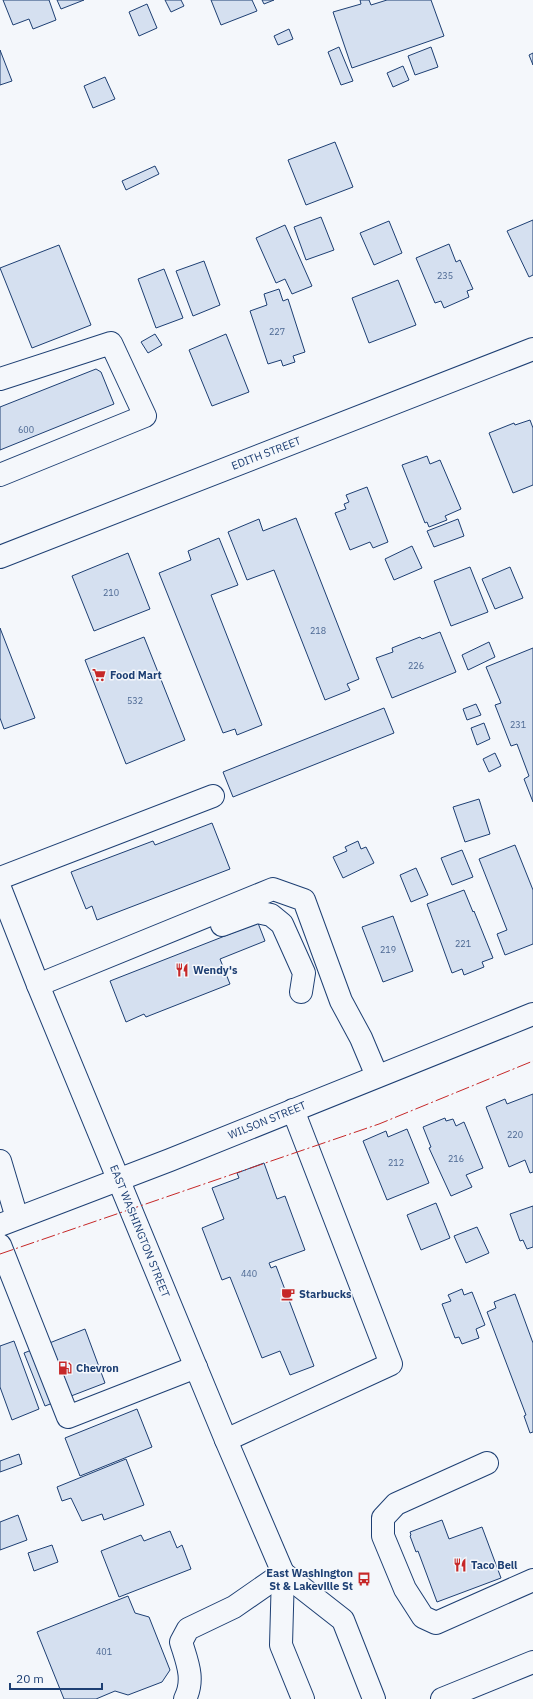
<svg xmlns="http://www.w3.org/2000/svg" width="533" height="1699" viewBox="0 0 533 1699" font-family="'IBM Plex Sans',sans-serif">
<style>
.building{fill:#d5e0f0;stroke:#1d3f73}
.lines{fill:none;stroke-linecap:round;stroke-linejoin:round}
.minor-casing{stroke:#1d3f73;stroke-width:24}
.major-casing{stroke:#1d3f73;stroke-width:24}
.minor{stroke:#f4f7fb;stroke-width:22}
.major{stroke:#f4f7fb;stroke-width:22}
.power{stroke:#c62828;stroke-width:1;stroke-dasharray:14 3 2 3;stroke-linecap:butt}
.labels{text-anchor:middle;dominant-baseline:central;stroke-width:3;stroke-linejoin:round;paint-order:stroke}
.number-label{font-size:9px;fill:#4b6792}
.street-label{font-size:11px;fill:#1d3f73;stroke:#f4f7fb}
.poi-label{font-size:11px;font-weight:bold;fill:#1d3f73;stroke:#f4f7fb;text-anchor:start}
</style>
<rect width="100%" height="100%" fill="#f4f7fb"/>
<g class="building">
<polygon points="3,0 49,0 56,20 33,29 29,19 13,25"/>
<polygon points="57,0 84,0 61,9"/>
<polygon points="165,0 181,0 184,6 171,12"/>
<polygon points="211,0 252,0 257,11 221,25"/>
<polygon points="262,0 274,0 264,4"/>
<polygon points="360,0 369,0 371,5 387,0 431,0 444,36 352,68 333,12 361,4"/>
<polygon points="147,4 157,28 139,36 129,12"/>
<polygon points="289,29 293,39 278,45 274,36"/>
<polygon points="339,47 353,81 341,85 328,52"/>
<polygon points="431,47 438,67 415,75 408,56"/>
<polygon points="0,50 12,81 0,85"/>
<polygon points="533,53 533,65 529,55"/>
<polygon points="403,66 409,80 393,87 387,73"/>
<polygon points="105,77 115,99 93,108 84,86"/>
<polygon points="335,142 353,187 306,205 288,160"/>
<polygon points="155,166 159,174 126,190 122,181"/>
<polygon points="321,217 334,250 306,260 294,227"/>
<polygon points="533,220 533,275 529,277 507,231"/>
<polygon points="389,221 402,253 374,265 360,233"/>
<polygon points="285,225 312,286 292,294 285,279 276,283 256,238"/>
<polygon points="449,244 456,262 460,260 473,289 467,291 469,297 444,308 441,301 435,303 416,258"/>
<polygon points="59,245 91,325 32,348 0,268"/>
<polygon points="204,261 220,305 193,316 176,271"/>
<polygon points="164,269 183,318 156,328 138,279"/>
<polygon points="398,280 416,325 369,343 352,298"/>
<polygon points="279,289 283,301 288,299 305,352 293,356 295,362 283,366 281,360 268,364 250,311 267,305 264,294"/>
<polygon points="155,334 162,345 148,353 141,342"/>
<polygon points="226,334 249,392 212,406 189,350"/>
<polygon points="96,369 101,372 114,404 0,450 0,407"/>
<polygon points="530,420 533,428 533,485 513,493 489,433 514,423 515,425"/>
<polygon points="427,456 430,464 440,460 461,509 445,516 447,520 429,527 427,522 425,523 402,465"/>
<polygon points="367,487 388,542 373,548 370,542 350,550 335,513 346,509 344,504 349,502 346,495"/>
<polygon points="296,518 359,679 347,684 350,690 325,700 274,570 247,580 228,532 259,519 263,531"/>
<polygon points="458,519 464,536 434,547 427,531"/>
<polygon points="219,538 238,585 211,595 262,725 237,735 235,729 223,733 159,573 191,560 188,551"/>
<polygon points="412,546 422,568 394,580 385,559"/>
<polygon points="128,553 150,609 94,631 72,576"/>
<polygon points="470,567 488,612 451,626 434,581"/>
<polygon points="510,567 523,598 495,609 482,579"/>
<polygon points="0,628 35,718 4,729 0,718"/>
<polygon points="440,632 456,672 392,698 376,658 393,652 392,648 420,637 422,639"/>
<polygon points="144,637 185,740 126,764 85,660"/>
<polygon points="489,642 495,657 468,670 462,655"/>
<polygon points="533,648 533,802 524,779 529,776 517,744 511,746 495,705 501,703 486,667"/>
<polygon points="476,704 481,715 467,720 463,709"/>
<polygon points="384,708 394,733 233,797 223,772"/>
<polygon points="484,723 490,739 477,745 471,728"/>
<polygon points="495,753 501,766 489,772 483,759"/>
<polygon points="479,799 490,834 465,842 453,807"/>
<polygon points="212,823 230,869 97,920 92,906 86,909 71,872 153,841 155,845"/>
<polygon points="358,841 361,849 366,847 374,863 343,878 333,857 347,851 345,847"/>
<polygon points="515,845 533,890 533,944 505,955 497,934 507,930 479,859"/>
<polygon points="462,850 473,877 452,885 441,858"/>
<polygon points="416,868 428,895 411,902 400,875"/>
<polygon points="464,890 473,912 474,911 493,958 482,962 484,967 464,975 462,969 452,973 427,904"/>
<polygon points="393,916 413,971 383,982 362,927"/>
<polygon points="258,923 265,941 220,959 230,984 146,1017 144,1014 126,1022 110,981"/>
<polygon points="533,1094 533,1172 530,1173 525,1160 509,1167 486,1107 505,1099 507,1104"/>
<polygon points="445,1118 446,1121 453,1119 456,1126 464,1122 483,1168 466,1175 472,1187 451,1196 429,1148 431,1147 423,1127"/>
<polygon points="407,1129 429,1183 387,1200 363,1141 386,1131 388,1137"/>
<polygon points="264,1163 277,1199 285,1196 305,1250 269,1263 271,1268 276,1266 314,1366 290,1375 280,1351 262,1358 230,1277 222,1280 202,1228 224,1219 212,1188 239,1178 237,1173"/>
<polygon points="436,1203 450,1238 421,1250 407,1215"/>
<polygon points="533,1206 533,1247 527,1249 523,1240 520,1241 510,1214"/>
<polygon points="477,1227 489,1253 466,1263 454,1236"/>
<polygon points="462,1289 464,1295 472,1292 485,1325 476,1329 479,1338 462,1344 459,1337 455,1338 442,1304 451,1301 448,1295"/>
<polygon points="515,1294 533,1343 533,1432 530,1433 524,1416 526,1415 487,1312 496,1308 494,1302"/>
<polygon points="85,1329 105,1383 45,1406 24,1353"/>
<polygon points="14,1341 39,1409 12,1420 0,1387 0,1346"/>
<polygon points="137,1409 152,1447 80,1476 65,1438"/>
<polygon points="19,1454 22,1464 0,1472 0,1461"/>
<polygon points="126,1459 144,1505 104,1520 102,1514 82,1521 71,1498 62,1501 57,1487"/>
<polygon points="18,1515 27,1540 0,1550 0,1522"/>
<polygon points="442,1520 449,1539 482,1527 501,1578 437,1602 418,1551 416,1552 410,1536 411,1535 410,1532"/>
<polygon points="170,1531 177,1548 182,1545 191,1569 119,1597 101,1551 141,1535 144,1541"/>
<polygon points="52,1545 58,1562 34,1571 28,1553"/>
<polygon points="128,1596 135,1613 149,1617 170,1670 162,1682 128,1695 115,1691 96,1699 64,1699 37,1632"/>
</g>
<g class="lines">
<g class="minor-casing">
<g id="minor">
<polyline points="0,379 111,343 145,416 0,475"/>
<polyline points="0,557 533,349"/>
<polyline points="0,878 213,796"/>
<polyline points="222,925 257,912 271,915 282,924 304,973 301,992"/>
<polyline points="38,985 273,889 304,900 341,1001 361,1038 377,1076"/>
<polyline points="0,1161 17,1218"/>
<polyline points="0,1225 170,1160 533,1014"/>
<polyline points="0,1245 68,1417 196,1367"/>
<polyline points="226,1440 391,1364 293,1110"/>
<polyline points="487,1463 396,1504 383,1518 383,1536 405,1589 423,1617 436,1623 533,1580"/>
<path d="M185 1699C195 1679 187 1662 181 1642L188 1629 234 1607 283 1573"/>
</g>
</g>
<g class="major-casing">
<g id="major">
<polyline points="0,888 38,985 226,1440 283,1573 281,1645 303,1699"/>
<polyline points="283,1573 343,1620 374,1699"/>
<polyline points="442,1699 533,1662"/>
</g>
</g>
<use href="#minor" class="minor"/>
<use href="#major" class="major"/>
<polyline class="power" points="0,1254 379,1124 533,1061"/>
</g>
<defs>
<g id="supermarket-bare" transform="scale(1.08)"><path d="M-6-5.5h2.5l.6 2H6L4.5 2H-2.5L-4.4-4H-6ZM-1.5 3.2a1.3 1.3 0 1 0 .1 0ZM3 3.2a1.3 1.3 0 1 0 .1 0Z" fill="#c62828" stroke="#f4f7fb" stroke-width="2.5" paint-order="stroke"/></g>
<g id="restaurant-bare" transform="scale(1.08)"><path d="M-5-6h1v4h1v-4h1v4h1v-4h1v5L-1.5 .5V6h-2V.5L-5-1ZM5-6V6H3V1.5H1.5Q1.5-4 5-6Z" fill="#c62828" stroke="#f4f7fb" stroke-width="2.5" paint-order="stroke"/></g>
<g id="cafe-bare" transform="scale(1.08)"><path d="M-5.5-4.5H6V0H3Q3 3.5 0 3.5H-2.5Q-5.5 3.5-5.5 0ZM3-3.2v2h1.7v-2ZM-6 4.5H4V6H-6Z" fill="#c62828" stroke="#f4f7fb" stroke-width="2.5" paint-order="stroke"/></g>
<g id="fuel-bare" transform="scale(1.08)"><path d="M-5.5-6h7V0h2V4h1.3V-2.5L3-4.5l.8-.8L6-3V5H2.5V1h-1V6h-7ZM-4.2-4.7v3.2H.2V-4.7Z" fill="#c62828" stroke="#f4f7fb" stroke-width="2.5" paint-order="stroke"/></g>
<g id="bus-bare" transform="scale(1.08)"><path d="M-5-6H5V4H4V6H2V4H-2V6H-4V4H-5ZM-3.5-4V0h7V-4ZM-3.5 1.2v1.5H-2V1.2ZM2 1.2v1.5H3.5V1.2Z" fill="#c62828" stroke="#f4f7fb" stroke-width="2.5" paint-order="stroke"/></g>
</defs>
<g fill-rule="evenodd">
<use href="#supermarket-bare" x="99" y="675"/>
<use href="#restaurant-bare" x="182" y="970"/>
<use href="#cafe-bare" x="288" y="1294"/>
<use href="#fuel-bare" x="65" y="1368"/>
<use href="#restaurant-bare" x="460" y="1565"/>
<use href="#bus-bare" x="364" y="1579"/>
</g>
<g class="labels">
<g class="number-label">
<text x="445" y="275">235</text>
<text x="277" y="331">227</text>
<text x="26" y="429">600</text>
<text x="111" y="592">210</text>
<text x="318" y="630">218</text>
<text x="416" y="665">226</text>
<text x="135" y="700">532</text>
<text x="518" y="724">231</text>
<text x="463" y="943">221</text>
<text x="388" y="949">219</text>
<text x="515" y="1134">220</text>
<text x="456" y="1158">216</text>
<text x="396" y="1162">212</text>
<text x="249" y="1273">440</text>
<text x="104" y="1651">401</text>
</g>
<g class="street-label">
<text transform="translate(266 453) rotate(-21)">EDITH STREET</text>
<text transform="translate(267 1120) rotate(-22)">WILSON STREET</text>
<text transform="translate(140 1231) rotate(68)">EAST WASHINGTON STREET</text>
</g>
<g class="poi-label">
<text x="110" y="675">Food Mart</text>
<text x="193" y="970">Wendy's</text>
<text x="299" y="1294">Starbucks</text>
<text x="76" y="1368">Chevron</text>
<text x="471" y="1565">Taco Bell</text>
<text x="353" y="1573" text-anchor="end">East Washington<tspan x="353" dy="13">St &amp; Lakeville St</tspan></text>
</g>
</g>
<path d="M10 1683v6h92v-6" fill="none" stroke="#1d3f73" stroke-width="2"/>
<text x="16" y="1683" font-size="12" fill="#1d3f73" stroke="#f4f7fb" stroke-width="3" paint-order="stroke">20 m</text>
</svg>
